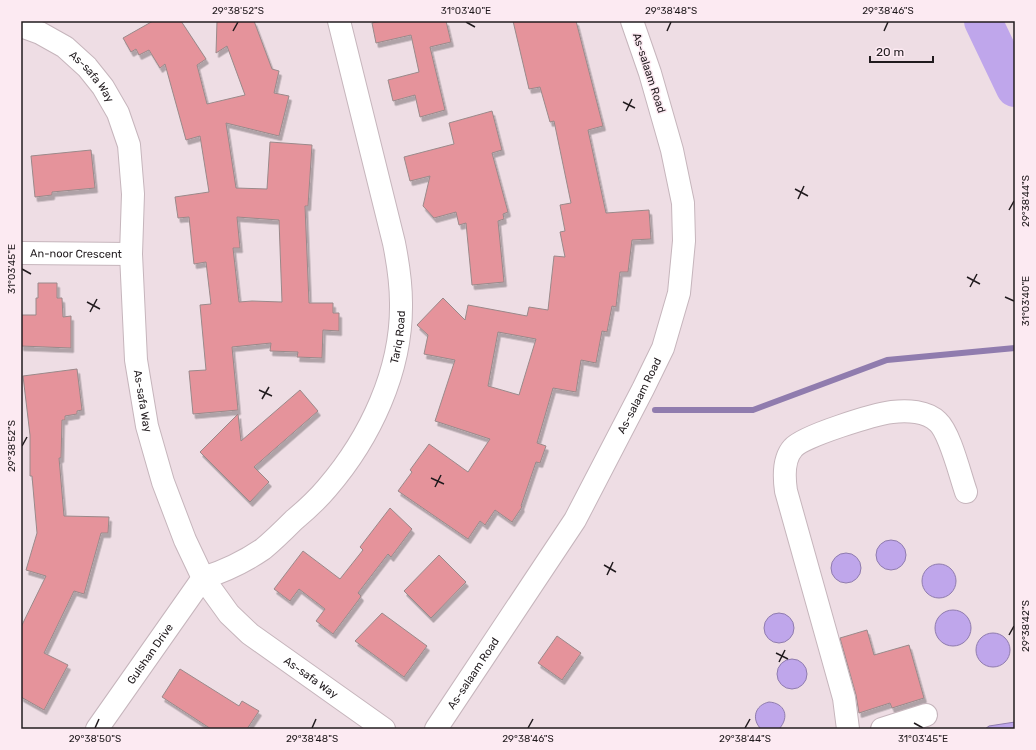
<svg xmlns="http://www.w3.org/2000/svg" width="1036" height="750" viewBox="0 0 1036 750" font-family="Rubik,sans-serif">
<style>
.water{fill:#bfa6eb;stroke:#907cae}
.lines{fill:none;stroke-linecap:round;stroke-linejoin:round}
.stream{stroke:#907cae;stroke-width:6}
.river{stroke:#bfa6eb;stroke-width:38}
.building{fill:#e5939b;stroke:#9a898a;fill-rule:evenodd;filter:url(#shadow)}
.minor-casing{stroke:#c6b5bc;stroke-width:24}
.minor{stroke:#fff;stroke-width:22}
.ticks{fill:none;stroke:#211b1e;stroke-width:1.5}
.labels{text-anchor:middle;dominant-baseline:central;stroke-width:3;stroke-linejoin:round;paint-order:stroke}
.street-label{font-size:11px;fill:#211b1e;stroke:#fceaf2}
.neatline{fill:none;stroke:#211b1e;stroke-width:1.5}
.ticks-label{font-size:10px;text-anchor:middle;fill:#211b1e}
</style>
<defs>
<filter id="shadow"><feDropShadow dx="2.5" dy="4.5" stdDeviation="0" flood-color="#0004"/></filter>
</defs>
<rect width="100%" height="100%" fill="#eedde4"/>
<g class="water">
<circle cx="891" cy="555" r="15"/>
<circle cx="846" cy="568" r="15"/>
<circle cx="939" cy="581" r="17"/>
<circle cx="953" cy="628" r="18"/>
<circle cx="779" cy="628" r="15"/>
<circle cx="993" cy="650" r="17"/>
<circle cx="792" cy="674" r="15"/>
<path d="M769 702C785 703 790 717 779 729H761C751 719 755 705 769 702Z"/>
<polygon points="1015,722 1015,729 985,729 989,726"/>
</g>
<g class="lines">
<polyline class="stream" points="655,410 753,410 887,360 1015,348"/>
<polyline class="river" points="983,21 1015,88"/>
</g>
<g class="building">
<path d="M153 21H181L206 59 197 65 207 104 245 95 227 46 216 53 217 21H254L272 69 279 71 274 93 289 96 279 136 226 123 236 188 267 189 270 142 312 145 308 206H305L309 303H333V313H339V331L323 330 322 358 297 357 298 352 270 351 271 343 232 347 238 410 193 414 189 371 206 370 200 305 211 304 206 262 194 264 189 217 178 218 175 197 209 192 200 136 186 140 165 64 160 68 149 50 139 55 136 49 131 52 123 38ZM237 217 279 220 282 302 252 301 239 302 233 248H240Z"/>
<polygon points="382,21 446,21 451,42 430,47 445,110 420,117 415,95 393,101 388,80 419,72 411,35 376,43 372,23"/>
<path d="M513 21H576L603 126 588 130 606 213 649 210 651 239 632 240 628 272H620L616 307 612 306 607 332 602 331 596 363 581 360 576 392 553 388 537 443 546 446 540 463 536 462 521 506 522 507 512 522 495 510 485 525 480 521 468 539 398 491 412 472 410 470 429 444 468 472 490 439 435 421 455 360 424 354 428 335 417 325 443 298 465 320 468 305 527 316 529 307 548 310 554 256 565 257 560 232 565 231 560 205 571 203 554 121 550 122 540 87 529 89ZM498 332 536 339 519 395 488 386Z"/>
<polygon points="492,111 502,150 492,153 508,212 503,214 504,219 498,221 504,282 472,285 466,223 459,225 456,212 434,218 423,206 430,176 410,181 404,157 454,144 449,123"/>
<polygon points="91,150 95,188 52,192 52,195 35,197 31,156"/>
<polygon points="38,283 57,283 57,298 62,298 63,317 71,316 71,348 21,346 21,315 36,315 36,298 38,298"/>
<polygon points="77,369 82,410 77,411 77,414 65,416 65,420 62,420 61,458 59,458 64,516 109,517 108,533 101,533 84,594 74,591 44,653 68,665 44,710 21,697 21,627 46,576 26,570 37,533 32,476 30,476 30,435 23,376"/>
<polygon points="300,390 318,411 254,467 269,482 250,502 200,452 238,414 241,441"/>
<polygon points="390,508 412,529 391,557 388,554 358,593 361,596 360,598 333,634 316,621 325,609 299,589 290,601 274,589 303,551 340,579 363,550 360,547"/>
<polygon points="439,555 466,582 431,618 404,591"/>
<polygon points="382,613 427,646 404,677 355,641"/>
<polygon points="867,630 874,655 909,645 924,698 892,708 890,703 859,713 856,695 840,638"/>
<polygon points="557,636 581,653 562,680 538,663"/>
<polygon points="180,669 239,706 242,701 259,711 247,729 211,729 162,697"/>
</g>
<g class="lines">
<g class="minor-casing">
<g id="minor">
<path id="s1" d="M21 26 40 33 65 47 87 67 103 87 118 113 129 145 133 194 131 254 136 360 147 426 163 482 185 540 203 578 229 614 250 634 384 729"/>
<path id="s2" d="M21 253 131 254"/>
<path id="s3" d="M97 729 203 578C225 571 244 562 263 549 274 540 284 530 294 520 306 510 317 500 327 488 370 438 402 371 401 303 401 283 398 263 394 243L339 21"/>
<path id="s4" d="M436 729 575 520 643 389 663 348 679 293 684 241 683 203 672 150 650 73 632 21"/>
<path d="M848 729 844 698 786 491C784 477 783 459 793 448 803 436 875 414 892 412 907 410 927 411 938 422 950 433 960 475 966 492"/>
<polyline points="882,729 926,715"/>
</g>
</g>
<use href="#minor" class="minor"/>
</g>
<path class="ticks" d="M466 22 475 27M233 31 238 22M667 31 671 22M884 31 888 22M623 102 635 108M626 111 632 99M795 189 808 196M798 199 804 186M1009 210 1014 201M22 269 31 274M967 277 980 284M970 287 977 274M1005 297 1014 301M87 302 100 309M90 312 97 299M259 390 272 396M262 399 269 387M22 446 27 437M431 478 444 484M435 487 441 475M604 565 616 572M607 575 613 562M1009 635 1014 626M776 653 788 659M779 662 785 650M914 723 923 728M95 728 99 719M312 728 316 719M528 728 533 719M745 728 750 719"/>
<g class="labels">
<g class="street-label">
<text transform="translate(649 73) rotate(72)">As-salaam Road</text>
<text stroke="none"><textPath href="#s1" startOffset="89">As-safa Way</textPath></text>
<text stroke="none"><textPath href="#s2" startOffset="55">An-noor Crescent</textPath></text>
<text stroke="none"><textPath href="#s3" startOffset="509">Tariq Road</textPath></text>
<text stroke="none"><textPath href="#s4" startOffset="391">As-salaam Road</textPath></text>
<text stroke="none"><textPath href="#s1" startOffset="425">As-safa Way</textPath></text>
<text stroke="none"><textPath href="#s3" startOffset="92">Gulshan Drive</textPath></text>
<text stroke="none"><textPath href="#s4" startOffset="67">As-salaam Road</textPath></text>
<text stroke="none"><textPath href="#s1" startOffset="761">As-safa Way</textPath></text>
</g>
</g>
<rect width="1036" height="750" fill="none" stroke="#fceaf2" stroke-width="44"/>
<path d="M870 56v6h63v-6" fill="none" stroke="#211b1e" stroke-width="2"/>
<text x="876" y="56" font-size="12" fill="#211b1e" stroke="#fceaf2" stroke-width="3" paint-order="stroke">20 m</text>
<rect x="22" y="22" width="992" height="706" class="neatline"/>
<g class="ticks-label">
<text x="238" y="14">29°38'52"S</text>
<text x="466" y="14">31°03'40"E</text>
<text x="671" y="14">29°38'48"S</text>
<text x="888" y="14">29°38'46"S</text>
<text transform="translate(1025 201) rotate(-90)" y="4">29°38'44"S</text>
<text transform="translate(11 269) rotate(-90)" y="4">31°03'45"E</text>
<text transform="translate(1025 301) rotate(-90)" y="4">31°03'40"E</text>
<text transform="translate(11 446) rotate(-90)" y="4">29°38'52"S</text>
<text transform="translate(1025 626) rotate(-90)" y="4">29°38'42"S</text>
<text x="95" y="742">29°38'50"S</text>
<text x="312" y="742">29°38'48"S</text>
<text x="528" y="742">29°38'46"S</text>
<text x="745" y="742">29°38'44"S</text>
<text x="923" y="742">31°03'45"E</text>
</g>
</svg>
